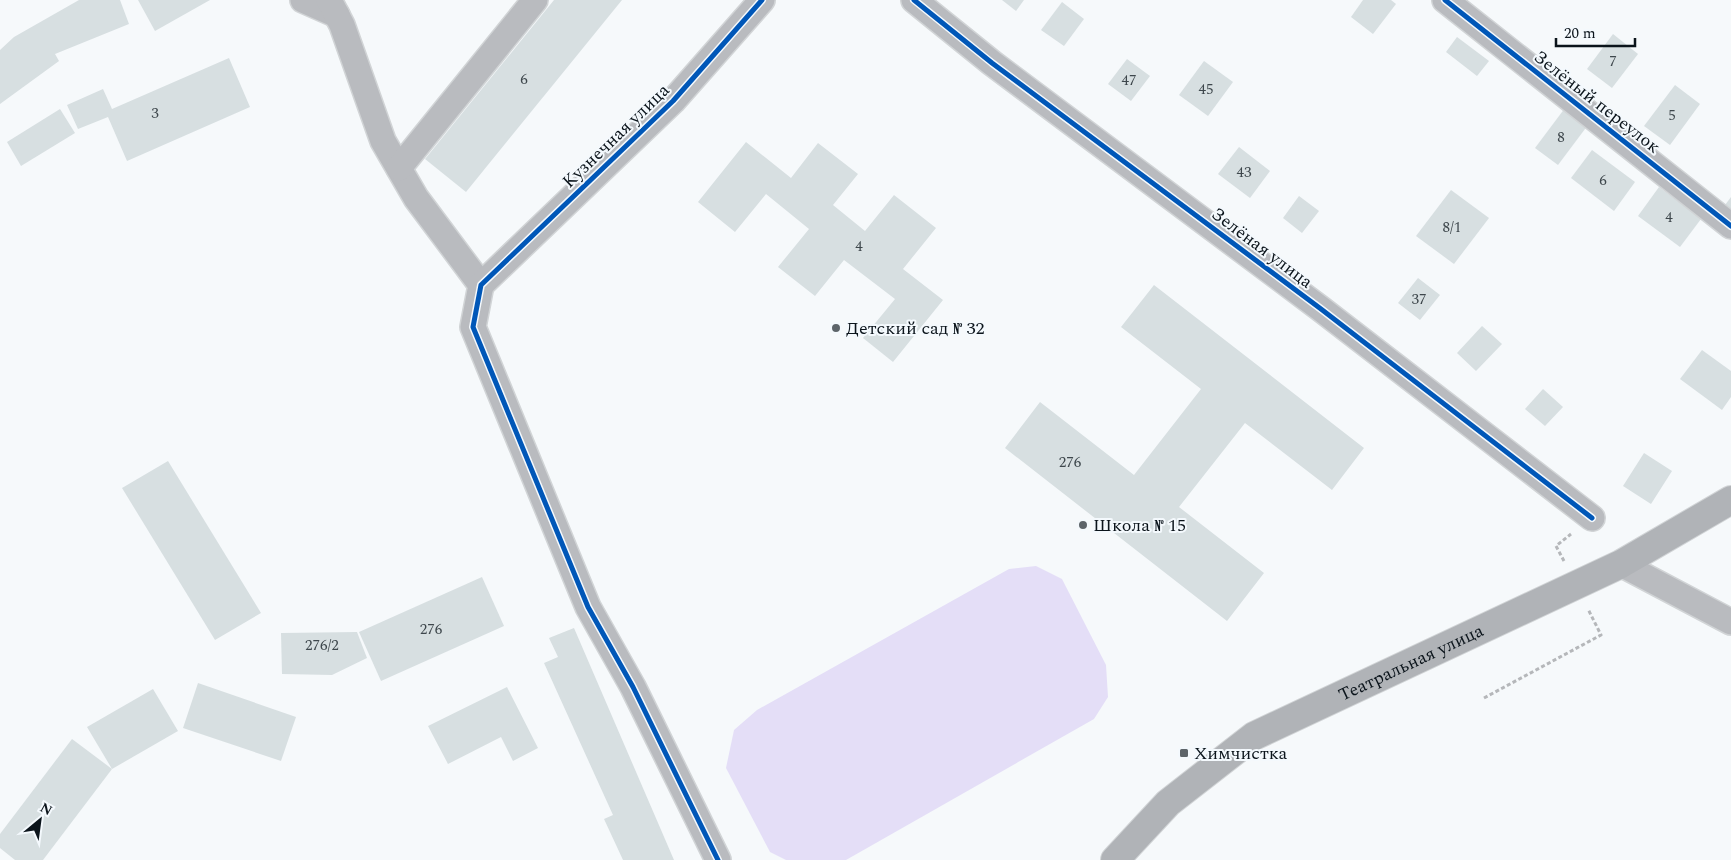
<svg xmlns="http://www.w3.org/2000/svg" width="1731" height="860" viewBox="0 0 1731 860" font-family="Spectral,serif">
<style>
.green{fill:#e4def7}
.building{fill:#d7dfe1}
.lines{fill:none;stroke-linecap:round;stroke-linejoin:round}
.minor-casing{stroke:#d1d4d6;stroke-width:28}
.major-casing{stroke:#d1d4d6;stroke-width:30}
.path{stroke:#b5b7ba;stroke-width:3;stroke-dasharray:4 2.5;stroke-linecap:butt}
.minor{stroke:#b9bbbf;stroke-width:25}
.major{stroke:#b0b3b7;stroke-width:28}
.cycleway-casing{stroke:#f4f9fd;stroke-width:8}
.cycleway{stroke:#0057b8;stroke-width:5}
.poi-dot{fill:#5d6469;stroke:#f4f9fd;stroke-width:2}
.labels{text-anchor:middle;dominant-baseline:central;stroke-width:4;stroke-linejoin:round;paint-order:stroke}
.number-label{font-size:15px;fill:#3e474c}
.street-label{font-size:18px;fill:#0b141b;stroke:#f4f9fd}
.poi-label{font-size:18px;fill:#0b141b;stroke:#f4f9fd;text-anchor:start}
</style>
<rect width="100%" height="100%" fill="#f6f9fb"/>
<polygon class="green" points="1036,566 1062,579 1106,665 1108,697 1094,719 846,860 786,860 770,852 726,768 734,730 757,710 1009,569"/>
<g class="building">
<polygon points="79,0 120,0 129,24 55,54 59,61 0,104 0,50 14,37"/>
<polygon points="138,0 210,0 155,31"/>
<polygon points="554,0 622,0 466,192 425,159"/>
<polygon points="1002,0 1024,0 1016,11"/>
<polygon points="1363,0 1391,0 1396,4 1373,34 1351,17"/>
<polygon points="1062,2 1084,19 1064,46 1041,30"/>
<polygon points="1613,34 1638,54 1612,88 1587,69"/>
<polygon points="1457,37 1489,61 1477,76 1446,52"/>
<polygon points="229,58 250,107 127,161 108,117 78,129 67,105 103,89 112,109"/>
<polygon points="1127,59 1150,76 1131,101 1108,84"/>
<polygon points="1204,61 1233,82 1208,116 1179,95"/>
<polygon points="1675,85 1700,104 1670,145 1644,126"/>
<polygon points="1565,108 1588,125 1558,165 1535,148"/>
<polygon points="60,109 75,133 21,166 7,142"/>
<polygon points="746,142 791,178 818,143 858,174 833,205 865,231 894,195 936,228 903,269 943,300 893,362 863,338 895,299 844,260 815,296 778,267 809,229 766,194 735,232 698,202"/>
<polygon points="1239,147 1270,171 1250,198 1218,174"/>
<polygon points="1592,150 1635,182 1614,211 1571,178"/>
<polygon points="1659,187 1701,219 1680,247 1638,216"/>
<polygon points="1451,190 1489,218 1454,264 1416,236"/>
<polygon points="1299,196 1319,211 1302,233 1283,218"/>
<polygon points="1731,197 1731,209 1725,205"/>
<polygon points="1418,278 1440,295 1420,320 1398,303"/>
<polygon points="1154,285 1364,448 1332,490 1245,423 1179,507 1264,573 1227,621 1005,448 1040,402 1134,475 1201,389 1121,327"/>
<polygon points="1482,326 1502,344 1476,371 1457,353"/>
<polygon points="1702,350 1731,371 1731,397 1722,410 1680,379"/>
<polygon points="1543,389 1563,407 1545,426 1525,409"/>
<polygon points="1644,453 1672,471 1651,504 1623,486"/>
<polygon points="168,461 261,613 215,640 122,488"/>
<polygon points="482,577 504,626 381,681 359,632"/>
<polygon points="574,628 674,860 623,860 604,819 613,815 544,663 558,657 549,638"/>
<polygon points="357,632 367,658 332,675 282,674 281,633"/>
<polygon points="198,683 296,717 281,761 183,728"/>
<polygon points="507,687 538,748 513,761 501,737 448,764 428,726"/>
<polygon points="153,689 178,731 112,769 87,727"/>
<polygon points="72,739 112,769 43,860 15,860 0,848 0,834"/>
</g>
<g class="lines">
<g class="minor-casing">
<g id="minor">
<polyline points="303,0 337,15"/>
<polyline points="329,0 342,25 383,141 416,198 481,285 473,327 588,607 633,687 718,860"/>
<polyline points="914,0 992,63 1321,309 1592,518"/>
<polyline points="1445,0 1731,226"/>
<polyline points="399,168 535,0"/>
<polyline points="481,285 673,101 762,0"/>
<polyline points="1621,564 1731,622"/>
</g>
</g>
<g class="major-casing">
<g id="major">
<path id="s1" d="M1115 860 1168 803 1254 736 1621 564 1731 500"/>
</g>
</g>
<g class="path">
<polyline points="1564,561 1556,546 1571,534"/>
<polyline points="1484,698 1601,635 1588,609"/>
</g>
<use href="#minor" class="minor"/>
<use href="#major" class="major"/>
<g class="cycleway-casing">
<g id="cycleway">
<polyline points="914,0 992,63 1321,309 1592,518"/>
<polyline points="1445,0 1731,226"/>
<polyline points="718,860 633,687 588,607 473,327 481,285 673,101 762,0"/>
</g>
</g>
<use href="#cycleway" class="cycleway"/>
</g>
<g class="poi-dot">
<circle cx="836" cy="328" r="5"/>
<circle cx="1083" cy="525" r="5"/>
<rect x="1179" y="748" width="10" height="10" rx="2.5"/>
</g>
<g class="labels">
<g class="number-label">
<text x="1613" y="61">7</text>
<text x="524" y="79">6</text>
<text x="1129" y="80">47</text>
<text x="1206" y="89">45</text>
<text x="155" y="113">3</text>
<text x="1672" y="115">5</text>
<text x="1561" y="137">8</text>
<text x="1244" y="172">43</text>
<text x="1603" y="180">6</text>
<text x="1669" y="217">4</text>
<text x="1452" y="227">8/1</text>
<text x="859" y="246">4</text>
<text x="1419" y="299">37</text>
<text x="1070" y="462">276</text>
<text x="431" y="629">276</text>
<text x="322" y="645">276/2</text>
</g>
<g class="street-label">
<text transform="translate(1597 102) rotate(38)">Зелёный переулок</text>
<text transform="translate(616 136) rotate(-44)">Кузнечная улица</text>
<text transform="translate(1262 248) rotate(37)">Зелёная улица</text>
<text stroke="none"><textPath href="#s1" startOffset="360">Театральная улица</textPath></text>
</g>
<g class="poi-label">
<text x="846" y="328">Детский сад № 32</text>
<text x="1093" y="525">Школа № 15</text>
<text x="1194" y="753">Химчистка</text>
</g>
</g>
<g transform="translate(40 820) rotate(29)" stroke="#f4f9fd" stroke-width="4" paint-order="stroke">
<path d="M0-4L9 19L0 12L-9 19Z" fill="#0b141b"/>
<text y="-8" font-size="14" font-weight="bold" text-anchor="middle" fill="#0b141b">N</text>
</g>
<path d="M1556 38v8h79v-8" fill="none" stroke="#0b141b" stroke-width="2.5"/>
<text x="1564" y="38" font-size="15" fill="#0b141b" stroke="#f4f9fd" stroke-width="4" paint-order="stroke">20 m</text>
</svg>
